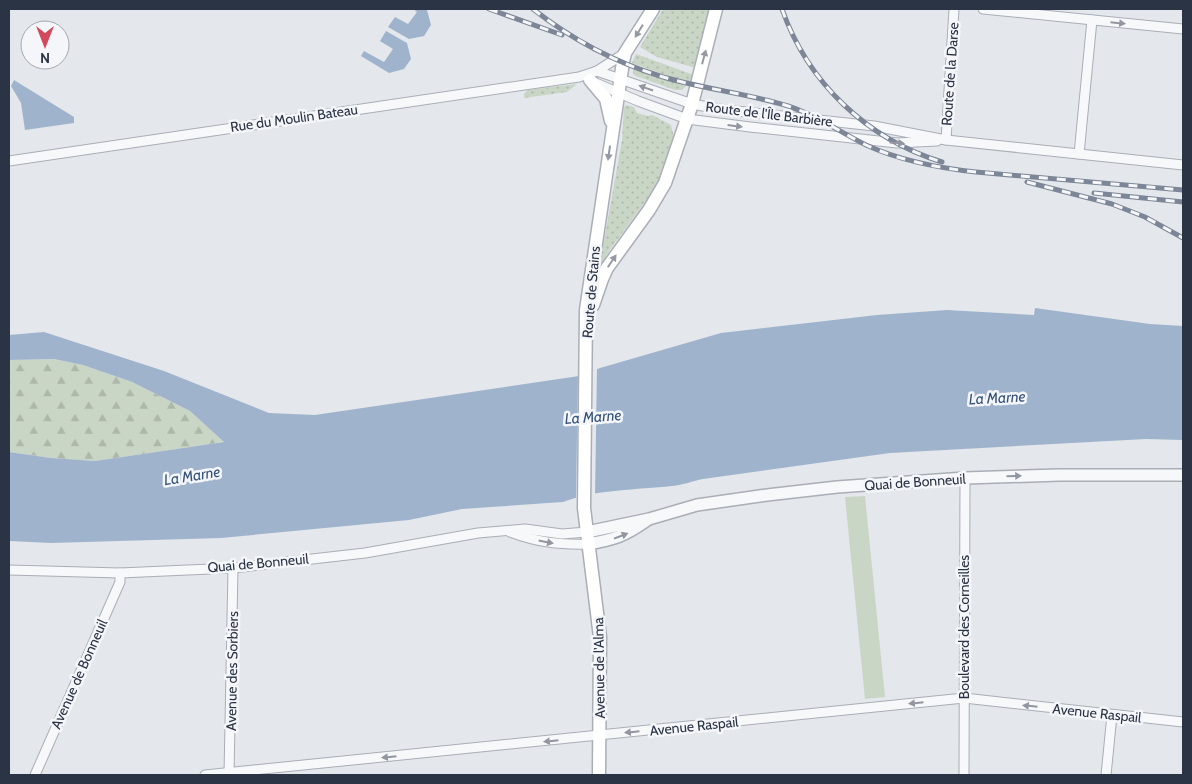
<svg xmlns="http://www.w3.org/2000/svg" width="1192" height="784" viewBox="0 0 1192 784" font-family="Cabin,sans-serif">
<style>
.grass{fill:url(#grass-dots)}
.forest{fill:url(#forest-firs)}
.garden{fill:#c9d6c5}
.water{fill:#9fb4cc}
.pier{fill:#e4e7ec}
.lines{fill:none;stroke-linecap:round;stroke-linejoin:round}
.minor-casing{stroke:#a9aeb7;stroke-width:11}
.tertiary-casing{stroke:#a9aeb7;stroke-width:14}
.secondary-casing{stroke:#a9aeb7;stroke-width:15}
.minor{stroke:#f7f8fa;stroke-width:9}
.tertiary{stroke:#f7f8fa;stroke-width:11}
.secondary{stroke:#fff;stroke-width:12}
.rail-casing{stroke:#7d8696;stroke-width:5}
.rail{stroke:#f4f6f9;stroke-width:3;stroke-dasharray:9;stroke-linecap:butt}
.oneway{fill:#9196a0}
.oneway2{fill:#959aa2}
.labels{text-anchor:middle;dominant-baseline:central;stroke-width:5;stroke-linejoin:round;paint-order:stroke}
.street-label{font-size:14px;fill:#2b3445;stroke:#f4f6f9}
.water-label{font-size:15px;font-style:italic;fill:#34527a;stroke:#f4f6f9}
</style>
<defs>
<pattern id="grass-dots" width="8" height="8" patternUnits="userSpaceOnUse" patternTransform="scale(1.25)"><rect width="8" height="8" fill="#c9d6c5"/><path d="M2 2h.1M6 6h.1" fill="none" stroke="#adb8ab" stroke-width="1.8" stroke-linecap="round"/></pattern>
<pattern id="forest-firs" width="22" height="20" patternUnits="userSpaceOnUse" patternTransform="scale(1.25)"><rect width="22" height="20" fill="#c9d6c5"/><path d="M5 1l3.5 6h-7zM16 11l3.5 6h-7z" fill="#adb8ab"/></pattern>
</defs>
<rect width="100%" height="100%" fill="#e4e7ec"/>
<g class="grass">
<polygon points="663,9 713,9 696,68 657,57 640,47"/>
<polygon points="636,54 694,75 692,82 671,77 632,63"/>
<polygon points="633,69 687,85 682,90 675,90 636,76 633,74"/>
<polygon points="577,84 567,92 524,98 524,94 527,90"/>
<polygon points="626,105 634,107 637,113 648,116 652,115 671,125 674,137 662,173 653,191 609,251 599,269 622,140 624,107"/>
</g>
<polygon class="forest" points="54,359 83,365 132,382 190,411 224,442 95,461 51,458 9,452 9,360"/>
<polygon class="garden" points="865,496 885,697 865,699 845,497"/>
<g class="water">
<polygon points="413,9 427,10 431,25 424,36 409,39 388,27 395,17 408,24 417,12"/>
<polygon points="386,31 407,43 411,59 404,69 389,73 361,56 364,51 384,62 393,49 380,41"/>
<polygon points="14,80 74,117 74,123 25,130 21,103 11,86"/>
<path d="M1035 308 1150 324 1183 326V440L1146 439 890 453 703 479C693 481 683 485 672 486 637 490 597 489 563 502L462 509 409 520 221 538 51 543 9 541V452L51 458 95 461 224 442 190 411 132 382 83 365 54 359 9 360V335L44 332 164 371 269 413 315 415 579 376 600 368 721 333 877 315 947 310 1034 315Z"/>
</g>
<polygon class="pier" points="597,367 595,497 576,500 578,374"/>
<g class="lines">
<g class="minor-casing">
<g id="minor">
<polyline points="983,9 1183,29"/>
<polyline points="597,71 692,104 719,109 874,126 946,140 1183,165"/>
<polyline points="591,81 638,101 687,119 750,127 897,143 937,141"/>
<polyline points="946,140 954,9"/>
<polyline points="1079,154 1092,20"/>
<polyline points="9,161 579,77 597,71 625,53"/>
<path d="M510 532C537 542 559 545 588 544"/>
<polyline points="9,570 120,573 233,568 365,553 478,533 525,529 562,534 587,532"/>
<polyline points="35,775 120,582 120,573"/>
<polyline points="205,775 964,698 1183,722"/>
<polyline points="229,775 233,568"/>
<polyline points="964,775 965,478"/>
<polyline points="1106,775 1112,715"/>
</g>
</g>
<g class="tertiary-casing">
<g id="tertiary">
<polyline points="587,532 649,519 697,505 767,495 837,487 965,478 1059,475 1183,475"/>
<path d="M588 544C615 539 623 537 646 521"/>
</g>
</g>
<g class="secondary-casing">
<g id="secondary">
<polyline points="590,80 606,99 611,121"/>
<polyline points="593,305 602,279 607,268 649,210 665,183 692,104 716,9"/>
<polyline points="599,775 600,637 584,508 586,310 623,62 625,53 653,9"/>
</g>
</g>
<use href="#minor" class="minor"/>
<use href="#tertiary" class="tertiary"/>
<use href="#secondary" class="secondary"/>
<g class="rail-casing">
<g id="rail">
<polyline points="489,9 562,35"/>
<path d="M533 9C570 38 614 62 660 76 702 89 746 93 788 106 816 115 840 132 866 145 901 161 938 168 976 172L1183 190"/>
<path d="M782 9C808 83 867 139 942 162"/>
<polyline points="1027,182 1112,204 1145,217 1183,238"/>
<polyline points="1094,193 1183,202"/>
</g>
</g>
<use href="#rail" class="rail"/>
</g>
<defs><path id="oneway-solid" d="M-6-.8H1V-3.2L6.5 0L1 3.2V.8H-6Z" transform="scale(1.25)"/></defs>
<g class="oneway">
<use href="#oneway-solid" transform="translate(1118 23) rotate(6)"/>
<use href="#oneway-solid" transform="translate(646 88) rotate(-161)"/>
<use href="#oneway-solid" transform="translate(735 126) rotate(7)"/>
<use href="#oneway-solid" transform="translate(897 143) rotate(4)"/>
<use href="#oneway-solid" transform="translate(1014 476) rotate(-2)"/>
<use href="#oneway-solid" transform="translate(621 536) rotate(-21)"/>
<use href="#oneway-solid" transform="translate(546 542) rotate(11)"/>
<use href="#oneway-solid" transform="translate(916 703) rotate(174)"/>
<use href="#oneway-solid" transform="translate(1030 706) rotate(-174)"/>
<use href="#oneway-solid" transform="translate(632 732) rotate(174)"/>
<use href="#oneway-solid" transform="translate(551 741) rotate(174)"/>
<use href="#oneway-solid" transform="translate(389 757) rotate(174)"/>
</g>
<g class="oneway2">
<use href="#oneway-solid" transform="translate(639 31) rotate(122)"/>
<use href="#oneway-solid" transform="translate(704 57) rotate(-75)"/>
<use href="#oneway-solid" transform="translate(609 153) rotate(98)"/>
<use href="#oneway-solid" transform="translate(612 261) rotate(-56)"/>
</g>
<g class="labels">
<g class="street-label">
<text transform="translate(950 74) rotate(-86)">Route de la Darse</text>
<text transform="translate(769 114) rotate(7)">Route de l'Île Barbière</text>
<text transform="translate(294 118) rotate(-8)">Rue du Moulin Bateau</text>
<text transform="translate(591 292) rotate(-85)">Route de Stains</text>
<text transform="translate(915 482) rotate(-4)">Quai de Bonneuil</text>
<text transform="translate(258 563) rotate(-5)">Quai de Bonneuil</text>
<text transform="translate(964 627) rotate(-90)">Boulevard des Corneilles</text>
<text transform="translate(599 668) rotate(-91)">Avenue de l'Alma</text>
<text transform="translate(232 671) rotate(-89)">Avenue des Sorbiers</text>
<text transform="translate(79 674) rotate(-66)">Avenue de Bonneuil</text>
<text transform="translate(1097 713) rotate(6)">Avenue Raspail</text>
<text transform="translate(694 726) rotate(-6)">Avenue Raspail</text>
</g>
<g class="water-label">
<text transform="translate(997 398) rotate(-3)">La Marne</text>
<text transform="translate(593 417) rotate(-4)">La Marne</text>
<text transform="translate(192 476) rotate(-9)">La Marne</text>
</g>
</g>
<rect width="1192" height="784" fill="none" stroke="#2b3445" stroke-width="20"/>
<g transform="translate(45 45) rotate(180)"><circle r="24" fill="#f4f6f9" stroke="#a4a8b1"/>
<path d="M0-4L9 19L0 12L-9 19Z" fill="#d1495b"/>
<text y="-8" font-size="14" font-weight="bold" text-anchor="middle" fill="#2b3445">N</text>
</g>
</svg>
